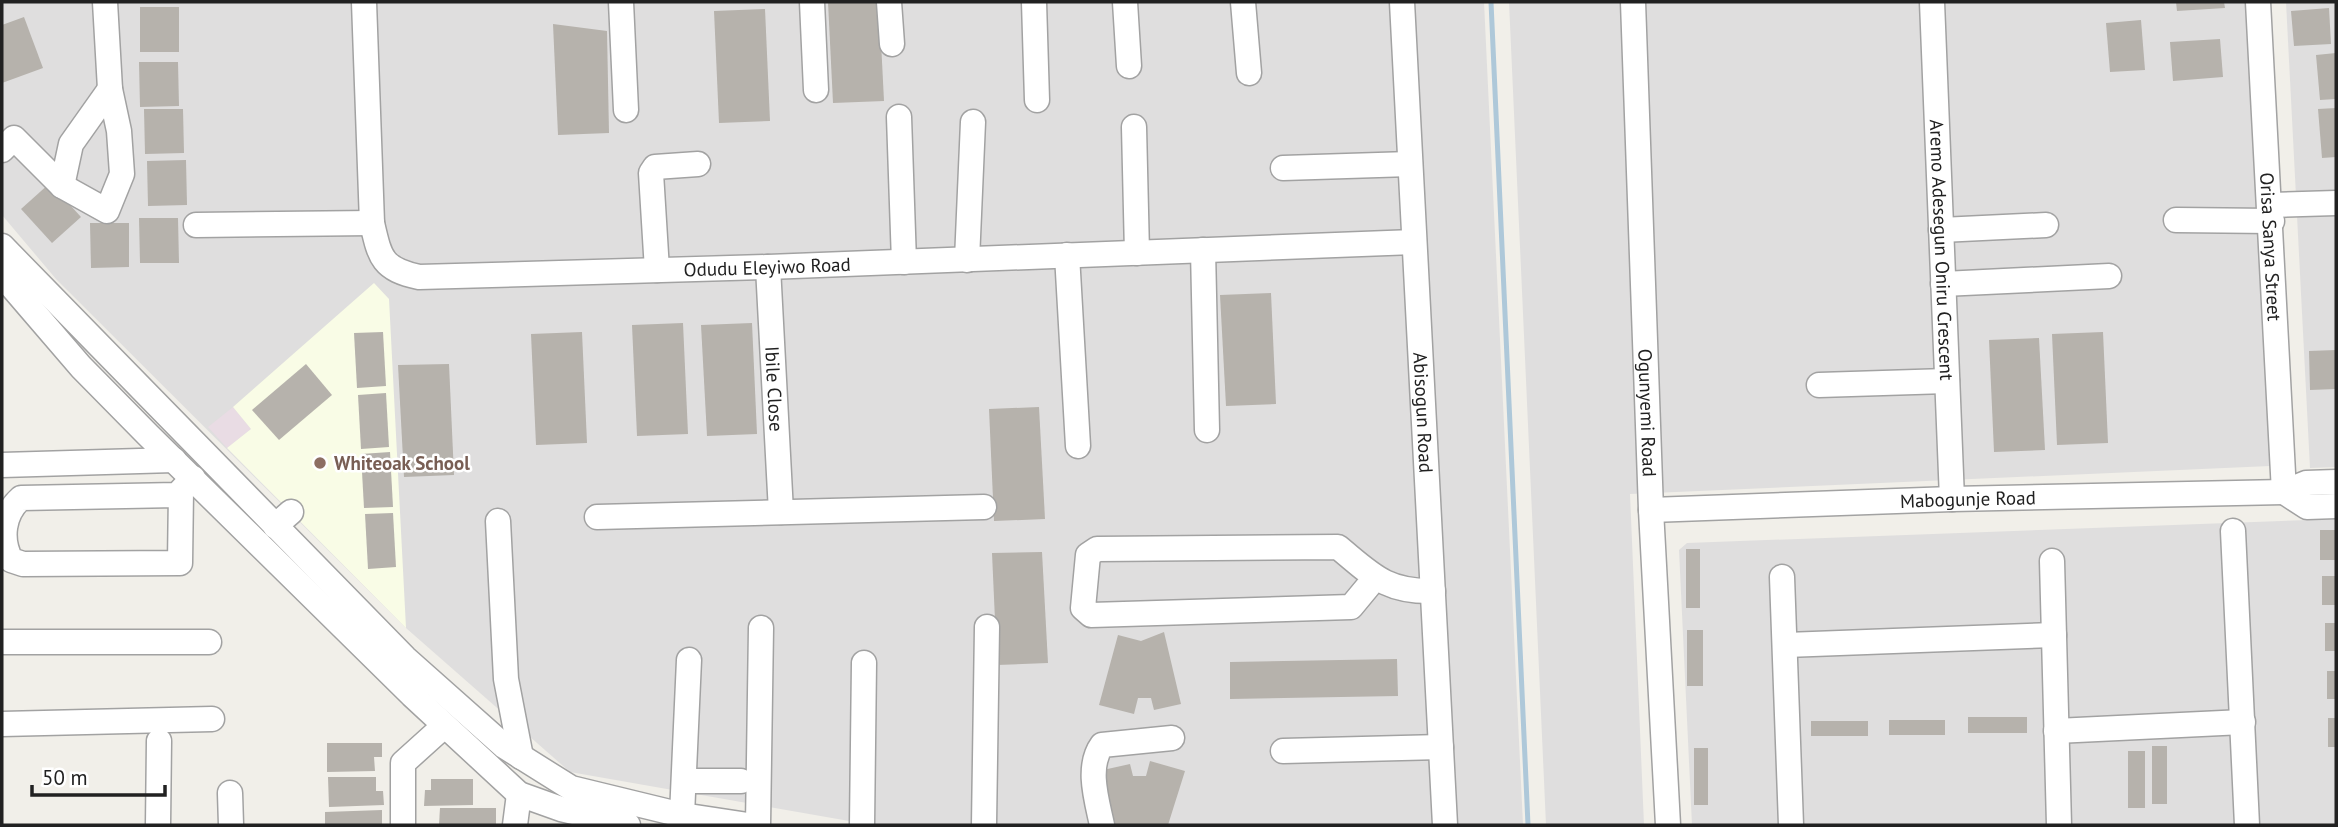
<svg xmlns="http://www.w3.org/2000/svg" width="2338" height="827" viewBox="0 0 2338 827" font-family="'PT Sans',sans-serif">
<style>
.residential{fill:#dfdede}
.industrial{fill:#e9dce4}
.education{fill:#f9fce6}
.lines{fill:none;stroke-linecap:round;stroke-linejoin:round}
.stream{stroke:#aec8d9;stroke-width:5}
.building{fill:#b6b2ac}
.minor-casing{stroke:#a2a2a2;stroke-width:27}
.minor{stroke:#fff;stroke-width:24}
.education-dot{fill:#8d6e63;stroke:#fff;stroke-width:2.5}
.labels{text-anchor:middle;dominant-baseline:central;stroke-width:5;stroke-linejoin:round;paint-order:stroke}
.street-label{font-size:19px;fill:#212121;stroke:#fff}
.education-label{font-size:19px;font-weight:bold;fill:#785e54;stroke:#fff;text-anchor:start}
</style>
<rect width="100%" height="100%" fill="#f1efe9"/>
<g class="residential">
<polygon points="2,2 1484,2 1523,825 872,825 570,772 406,628 56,279 2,215"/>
<polygon points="1509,2 2248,2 2270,466 1630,494 1644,825 1546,825"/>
<polygon points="2286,2 2336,2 2336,467 2310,468"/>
<polygon points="2336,519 2336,825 1692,825 1679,550 1687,543"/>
</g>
<polygon class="industrial" points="233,407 251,429 227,448 208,427"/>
<polygon class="education" points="374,283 389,299 406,628 227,448 251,429 233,407"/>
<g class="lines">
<polyline class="stream" points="1491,2 1528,825"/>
</g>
<g class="building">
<polygon points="828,2 879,2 884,101 833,103"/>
<polygon points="2176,2 2224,2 2225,8 2177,11"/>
<rect x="140" y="7" width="39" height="45"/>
<polygon points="2329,8 2331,44 2294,46 2291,11"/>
<polygon points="765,9 770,121 719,123 714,11"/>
<polygon points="24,17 43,68 2,83 2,25"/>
<polygon points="2141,20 2145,70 2110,72 2106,23"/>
<polygon points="553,24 607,31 609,133 558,135"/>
<polygon points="2220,39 2223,77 2173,81 2170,42"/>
<polygon points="2336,53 2336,99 2320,100 2316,55"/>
<polygon points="139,62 178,62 179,106 140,107"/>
<polygon points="2336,108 2336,157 2322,158 2318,109"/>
<polygon points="144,109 183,109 184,153 145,154"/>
<polygon points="186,160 187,205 148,206 147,161"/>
<polygon points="50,183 81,217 52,243 21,209"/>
<polygon points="139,218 178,218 179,263 140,263"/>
<polygon points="90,223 129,223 129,267 91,268"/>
<polygon points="1271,293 1276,404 1226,406 1220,295"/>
<polygon points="683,323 688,434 637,436 632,325"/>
<polygon points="752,323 757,434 707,436 701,325"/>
<polygon points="383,332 386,386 357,388 354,333"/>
<polygon points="582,332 587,443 536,445 531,334"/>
<polygon points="2103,332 2108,443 2057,445 2052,334"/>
<polygon points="2039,338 2045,450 1994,452 1989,340"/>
<polygon points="2336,350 2336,389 2310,390 2309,351"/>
<polygon points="306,364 332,395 279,440 252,410"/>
<polygon points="449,364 454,475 404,477 398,365"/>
<polygon points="386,393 389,447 361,449 358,395"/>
<polygon points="1039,407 1045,519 994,521 989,409"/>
<polygon points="390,452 393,507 364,508 361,454"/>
<polygon points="393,513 396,567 368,569 365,514"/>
<rect x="2320" y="530" width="16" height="30"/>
<rect x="1686" y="549" width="14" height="59"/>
<polygon points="1042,552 1048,663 997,665 992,553"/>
<rect x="2322" y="576" width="14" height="29"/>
<rect x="2325" y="623" width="11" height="28"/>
<rect x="1687" y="630" width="16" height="56"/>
<polygon points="1164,632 1181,704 1154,710 1151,698 1138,698 1134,714 1099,705 1118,635 1141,641"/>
<polygon points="1397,659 1398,696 1230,699 1230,662"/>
<rect x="2327" y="671" width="9" height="28"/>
<rect x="1968" y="717" width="59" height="16"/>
<rect x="2328" y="718" width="8" height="29"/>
<rect x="1889" y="720" width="56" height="15"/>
<rect x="1811" y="721" width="57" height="15"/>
<polygon points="327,743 382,743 382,757 374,757 375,771 327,772"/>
<rect x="2152" y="746" width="15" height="58"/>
<rect x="1694" y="748" width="14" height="57"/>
<rect x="2128" y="751" width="17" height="57"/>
<polygon points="1150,761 1185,771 1168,825 1115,825 1103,770 1130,764 1133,776 1146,776"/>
<polygon points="328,777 376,777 376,791 383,791 384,805 329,807"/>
<polygon points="431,779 473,779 473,805 424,806 425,790 431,790"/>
<polygon points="440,808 496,808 496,825 439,825"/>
<polygon points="382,810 382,825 325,825 325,812"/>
</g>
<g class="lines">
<g class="minor-casing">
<g id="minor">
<path id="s1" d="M364 2 372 223C380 258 382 269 419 277L768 267 1414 242"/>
<polyline points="621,2 626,110"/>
<polyline points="812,2 816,90"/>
<polyline points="889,2 892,44"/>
<polyline points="1034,2 1037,100"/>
<polyline points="1125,2 1129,66"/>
<polyline points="1243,2 1249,73"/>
<path id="s2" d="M1402 2 1445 825"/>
<path id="s3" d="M1633 2 1651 510 1668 825"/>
<path id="s4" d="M1932 2 1952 499"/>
<path id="s5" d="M2258 2 2284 492"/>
<polyline points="899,117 904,262"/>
<polyline points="1134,127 1137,253"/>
<polyline points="2,150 14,138 62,186 107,211 122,174 119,131 110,89 105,2"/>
<polyline points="1283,168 1410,164"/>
<polyline points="62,186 71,144 110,89"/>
<polyline points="2271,205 2336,203"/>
<polyline points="2176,220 2272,221"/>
<polyline points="196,225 372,223"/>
<polyline points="1941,230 2046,225"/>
<polyline points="2,246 405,658 504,746 571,788 682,815 748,825"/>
<polyline points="1203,250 1207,430"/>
<polyline points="1067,255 1078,446"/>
<polyline points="967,260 973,122"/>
<path id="s6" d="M768 267 781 512"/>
<polyline points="657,270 651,173 655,167 698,164"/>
<polyline points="2,275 81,367 148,435 412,695 519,794 561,809 628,825"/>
<polyline points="1943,284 2109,276"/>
<polyline points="1819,385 1947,381"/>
<polyline points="2,465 174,460"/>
<path d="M181 491 180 563 23 564 11 560C0 539 3 514 21 498L177 495 193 478"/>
<polyline points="2284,492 2307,507 2336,506"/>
<path id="s7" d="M1651 510 1952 499 2284 492 2306 483 2336 482"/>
<polyline points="597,517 984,507"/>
<polyline points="498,521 506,679 521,757"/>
<polyline points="275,526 291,512"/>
<polyline points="2233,531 2247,825"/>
<polyline points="2052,561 2059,825"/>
<polyline points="1782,577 1791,825"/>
<path d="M1375 578 1351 607 1091 615 1083 608 1088 555 1097 549 1338 547C1372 575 1386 592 1433 591"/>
<polyline points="2,642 209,642"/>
<polyline points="1786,645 2054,635"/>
<polyline points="2,724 212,719"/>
<polyline points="2056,731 2243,722"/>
<polyline points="1283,751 1441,747"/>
<polyline points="685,781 741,781"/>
<polyline points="230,793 231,825"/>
<polyline points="682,815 689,660"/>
<polyline points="158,825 159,741"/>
<polyline points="403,825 403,763 444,726"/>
<polyline points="515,825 519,794"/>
<polyline points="758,825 761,628"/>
<polyline points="862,825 864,663"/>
<polyline points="984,825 987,627"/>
<path d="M1102 825C1097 801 1086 767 1102 745L1172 738"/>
</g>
</g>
<use href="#minor" class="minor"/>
</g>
<circle class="education-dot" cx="320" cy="463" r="7"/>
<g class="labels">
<g class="street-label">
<text stroke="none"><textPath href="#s5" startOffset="245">Orisa Sanya Street</textPath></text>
<text stroke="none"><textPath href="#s4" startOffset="248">Aremo Adesegun Oniru Crescent</textPath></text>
<text stroke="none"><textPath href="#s1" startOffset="648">Odudu Eleyiwo Road</textPath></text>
<text stroke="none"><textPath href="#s6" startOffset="122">Ibile Close</textPath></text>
<text stroke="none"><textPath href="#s2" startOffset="411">Abisogun Road</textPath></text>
<text stroke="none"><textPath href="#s3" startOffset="411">Ogunyemi Road</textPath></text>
<text stroke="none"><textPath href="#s7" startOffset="317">Mabogunje Road</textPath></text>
</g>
<g class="education-label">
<text x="334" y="463">Whiteoak School</text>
</g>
</g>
<rect width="2338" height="827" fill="none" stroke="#212121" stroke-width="7"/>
<path d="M32 785v10h133v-10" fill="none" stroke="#212121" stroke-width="3.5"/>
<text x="42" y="785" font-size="21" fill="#212121" stroke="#ffffff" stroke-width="5" paint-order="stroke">50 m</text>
</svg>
